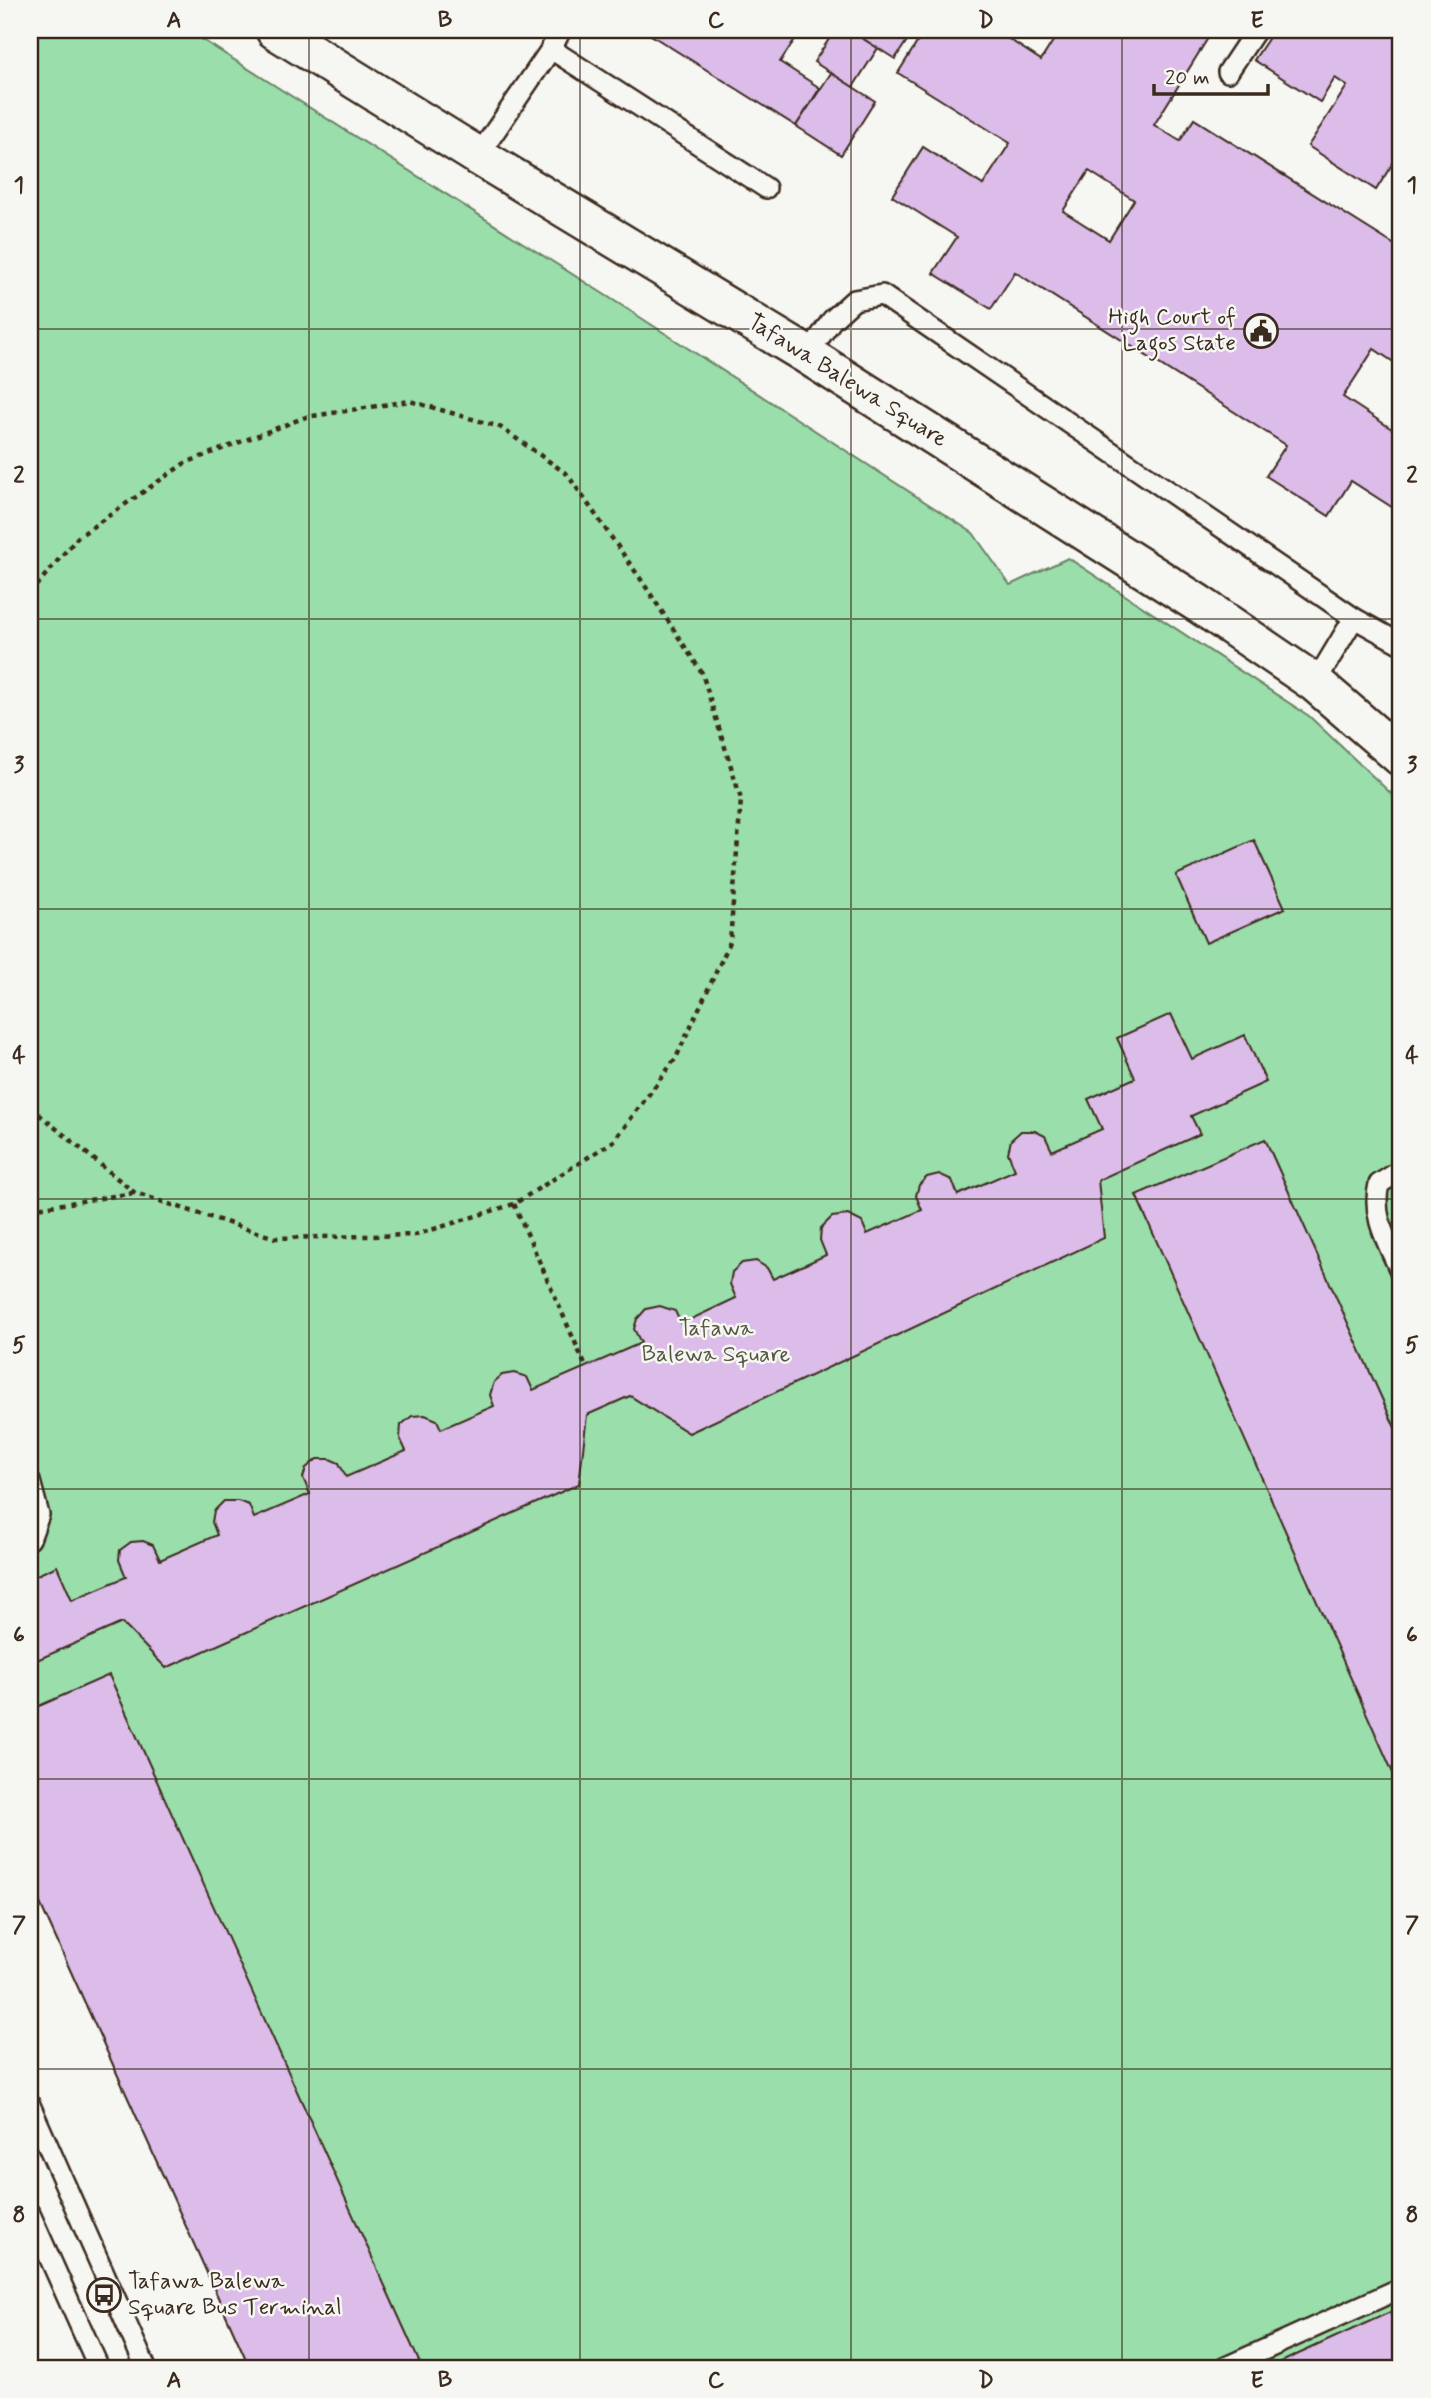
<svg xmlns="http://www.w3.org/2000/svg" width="1431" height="2398" viewBox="0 0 1431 2398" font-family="Mynerve,sans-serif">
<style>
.green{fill:#9adeab;stroke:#6a8464;stroke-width:2}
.building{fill:#dcbce9;stroke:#3b2a1e;stroke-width:2;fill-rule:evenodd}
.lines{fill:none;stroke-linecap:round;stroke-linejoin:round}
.service-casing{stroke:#3b2a1e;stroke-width:24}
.minor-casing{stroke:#3b2a1e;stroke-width:42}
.path{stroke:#3b2a1e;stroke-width:4.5;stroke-dasharray:5 5;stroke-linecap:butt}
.service{stroke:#f6f6f2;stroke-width:19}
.minor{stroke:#f6f6f2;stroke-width:37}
.grid{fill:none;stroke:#3b2a1e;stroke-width:2;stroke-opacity:0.55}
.labels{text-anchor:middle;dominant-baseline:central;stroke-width:5;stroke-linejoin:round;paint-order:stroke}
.poi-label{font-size:23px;fill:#3b2a1e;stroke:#f6f6f2;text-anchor:end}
.street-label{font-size:23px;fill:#3b2a1e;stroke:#f6f6f2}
.park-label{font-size:23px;fill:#535741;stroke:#f6f6f2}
.neatline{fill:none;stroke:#3b2a1e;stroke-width:2.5}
.grid-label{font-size:23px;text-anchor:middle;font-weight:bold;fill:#3b2a1e}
</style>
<rect width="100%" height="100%" fill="#f6f6f2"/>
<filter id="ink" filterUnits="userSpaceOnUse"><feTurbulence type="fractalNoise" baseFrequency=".0143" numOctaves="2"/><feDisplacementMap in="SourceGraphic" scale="14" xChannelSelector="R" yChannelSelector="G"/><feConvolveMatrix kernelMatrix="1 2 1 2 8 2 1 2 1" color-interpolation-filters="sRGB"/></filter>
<g filter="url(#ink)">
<polygon class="green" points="30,30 187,30 632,312 973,533 1010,585 1068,558 1309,716 1401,803 1401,2368 250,2368 30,1881"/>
<g class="building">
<polygon points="643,30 801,30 780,62 820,88 796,126"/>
<polygon points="835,30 849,30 878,48 853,87 814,62"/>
<polygon points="852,30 914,30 895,59 851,31"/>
<path d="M925 30H995L1041 60 1060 30H1213L1154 125 1180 141 1194 119 1401 249V367L1374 349 1343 397 1401 435V513L1351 481 1329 516 1266 476 1286 445 1015 272 991 309 933 273 957 237 892 196 923 147 983 185 1010 143 898 73ZM1089 171 1134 200 1109 240 1063 211Z"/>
<polygon points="1274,30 1401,30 1401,150 1376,190 1308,146 1347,86 1335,78 1320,102 1254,60"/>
<polygon points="831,73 875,101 841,155 796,126"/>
<polygon points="1254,840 1285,908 1206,943 1176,875"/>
<polygon points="1171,1014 1192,1059 1245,1035 1266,1082 1191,1116 1200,1134 1098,1180 1104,1238 689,1433 630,1396 587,1415 579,1484 166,1668 122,1623 30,1663 30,1578 57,1566 72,1600 126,1577 119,1560 120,1550 131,1542 143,1541 153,1545 160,1560 217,1535 212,1522 214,1511 224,1501 238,1501 249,1505 254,1518 310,1494 303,1478 306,1468 317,1459 330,1459 339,1463 346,1477 406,1451 400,1438 401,1425 412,1416 425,1415 437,1420 441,1429 494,1406 490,1395 494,1382 502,1375 514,1373 527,1377 533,1390 641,1343 634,1329 637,1319 646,1309 660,1306 675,1311 681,1324 736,1298 730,1284 732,1272 742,1263 756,1261 767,1268 773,1279 826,1255 820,1240 821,1228 832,1217 848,1215 862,1222 867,1234 922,1210 916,1196 919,1185 927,1177 939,1174 952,1180 958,1195 1015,1170 1008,1153 1011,1140 1021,1131 1035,1131 1045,1136 1052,1151 1102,1129 1088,1099 1135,1078 1117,1038"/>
<polygon points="1265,1139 1401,1441 1401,1791 1136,1195"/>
<polygon points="109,1675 422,2368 250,2368 30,1881 30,1710"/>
<polygon points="1401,2307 1401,2368 1268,2368"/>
</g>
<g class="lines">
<g class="service-casing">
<g id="service">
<polyline points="551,49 561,30"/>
<polyline points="1228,72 1256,30"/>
<polyline points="478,156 551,49 766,188"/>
<polyline points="807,355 832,320 854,300 882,295 1354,618 1315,683"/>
<polyline points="1354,618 1401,644"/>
<path d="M1401 1170 1379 1184C1371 1217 1388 1243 1401 1273"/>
<polyline points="30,1481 39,1515 30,1539"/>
<polyline points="30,2105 146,2368"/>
<polyline points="30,2214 99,2368"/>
<polyline points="1224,2368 1401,2288"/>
</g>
</g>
<g class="minor-casing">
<polyline id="minor" points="275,30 478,156 807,355 1199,604 1315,683 1401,757"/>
</g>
<g class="path">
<polyline points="30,593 78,537 185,463 306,417 410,401 500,427 567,474 642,581 702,673 741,799 730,942 676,1058 614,1141 514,1204 415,1235 275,1238 135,1193 30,1107"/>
<polyline points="514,1204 586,1367"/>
<polyline points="30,1209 134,1193"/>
</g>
<use href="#service" class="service"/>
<use href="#minor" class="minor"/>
</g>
</g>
<path class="grid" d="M309 30V2368M580 30V2368M851 30V2368M1122 30V2368M30 329H1401M30 619H1401M30 909H1401M30 1199H1401M30 1489H1401M30 1779H1401M30 2069H1401"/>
<defs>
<g id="civic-ring" transform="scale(1.75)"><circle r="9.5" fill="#f6f6f2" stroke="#3b2a1e" stroke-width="1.5"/><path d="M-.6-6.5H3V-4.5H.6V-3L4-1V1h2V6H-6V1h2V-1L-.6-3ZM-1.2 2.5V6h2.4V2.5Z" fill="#3b2a1e"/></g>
<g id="bus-ring" transform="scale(1.75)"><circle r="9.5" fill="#f6f6f2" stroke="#3b2a1e" stroke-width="1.5"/><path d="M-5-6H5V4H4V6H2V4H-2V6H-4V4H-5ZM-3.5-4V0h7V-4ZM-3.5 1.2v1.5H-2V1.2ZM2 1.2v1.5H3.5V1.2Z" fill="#3b2a1e"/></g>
</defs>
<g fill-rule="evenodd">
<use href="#civic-ring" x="1261" y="331"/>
<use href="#bus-ring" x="104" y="2295"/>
</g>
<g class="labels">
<g class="poi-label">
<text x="1236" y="318">High Court of<tspan x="1236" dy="26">Lagos State</tspan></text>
<text x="128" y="2282" text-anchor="start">Tafawa Balewa<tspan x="128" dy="26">Square Bus Terminal</tspan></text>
</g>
<g class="street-label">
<text transform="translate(847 381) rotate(32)">Tafawa Balewa Square</text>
</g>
<g class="park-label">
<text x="716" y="1329">Tafawa<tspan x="716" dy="26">Balewa Square</tspan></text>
</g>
</g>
<rect width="1431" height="2398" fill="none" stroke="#f6f6f2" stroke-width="77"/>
<path d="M1154 84v10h114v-10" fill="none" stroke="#3b2a1e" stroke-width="3.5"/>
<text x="1165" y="84" font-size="21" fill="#3b2a1e" stroke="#f6f6f2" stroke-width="5" paint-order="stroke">20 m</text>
<rect x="38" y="38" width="1354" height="2322" class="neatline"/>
<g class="grid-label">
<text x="174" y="27">A</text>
<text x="445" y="27">B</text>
<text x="716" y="27">C</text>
<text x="986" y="27">D</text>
<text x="1257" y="27">E</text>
<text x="19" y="192">1</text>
<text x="1412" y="192">1</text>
<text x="19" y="482">2</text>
<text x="1412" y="482">2</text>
<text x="19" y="772">3</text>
<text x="1412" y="772">3</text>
<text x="19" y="1062">4</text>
<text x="1412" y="1062">4</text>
<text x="19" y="1352">5</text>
<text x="1412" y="1352">5</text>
<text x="19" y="1642">6</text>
<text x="1412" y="1642">6</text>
<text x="19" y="1932">7</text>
<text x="1412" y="1932">7</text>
<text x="19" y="2222">8</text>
<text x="1412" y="2222">8</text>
<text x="174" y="2387">A</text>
<text x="445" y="2387">B</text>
<text x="716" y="2387">C</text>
<text x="986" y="2387">D</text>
<text x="1257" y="2387">E</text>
</g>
</svg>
